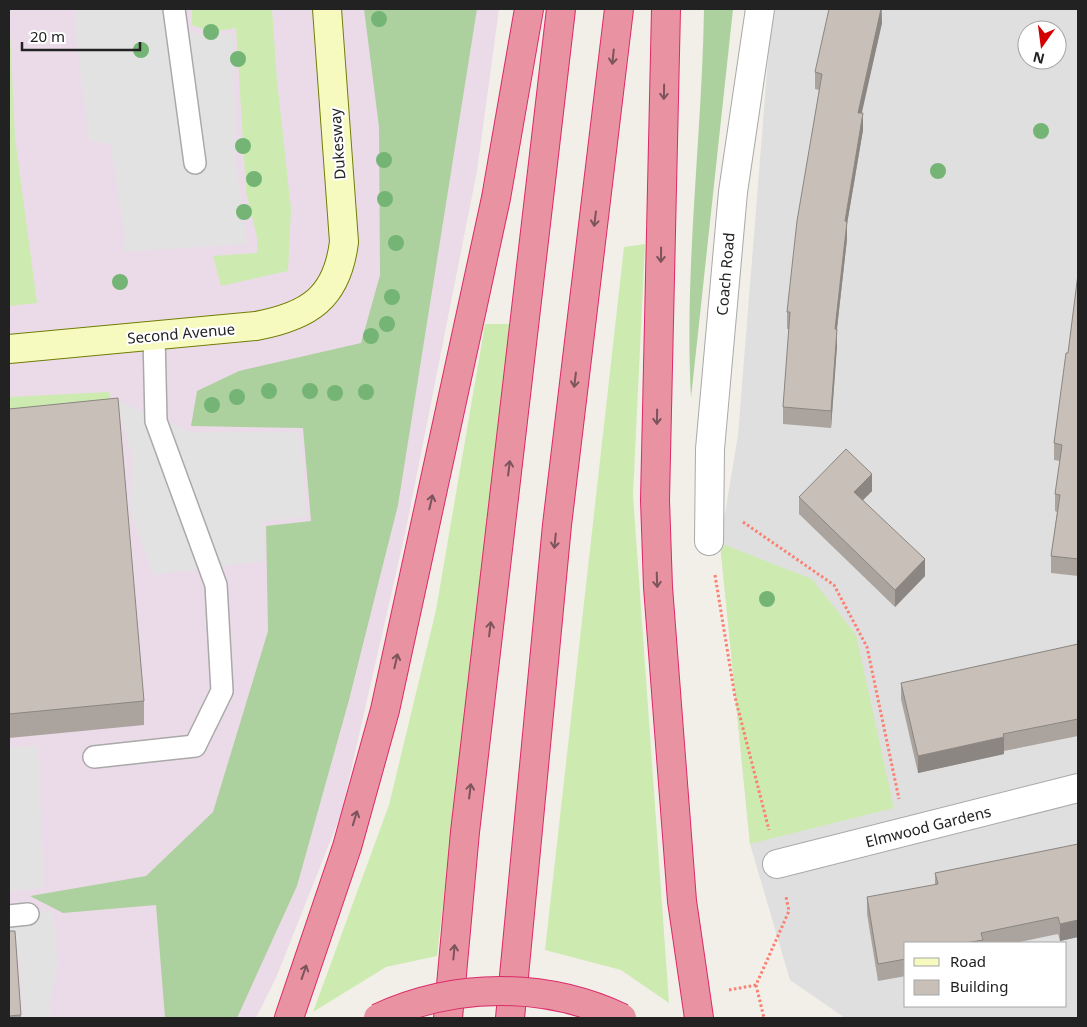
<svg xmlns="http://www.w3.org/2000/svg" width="1087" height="1027" viewBox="0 0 1087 1027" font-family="'Noto Sans',sans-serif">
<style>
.residential{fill:#e0dfdf;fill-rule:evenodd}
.industrial{fill:#ebdbe8}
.grass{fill:#cdebb0}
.forest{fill:#add19e}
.parking{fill:#e2e2e2}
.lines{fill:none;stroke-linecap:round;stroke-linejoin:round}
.lane-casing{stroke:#a9a9a9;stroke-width:24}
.street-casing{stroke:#a9a9a9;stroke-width:30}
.secondary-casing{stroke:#707d05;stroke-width:30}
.highway-casing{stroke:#dc2a67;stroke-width:30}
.path{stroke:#fa8072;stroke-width:3;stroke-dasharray:2.5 2.5;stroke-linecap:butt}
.lane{stroke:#fff;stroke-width:21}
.street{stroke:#fff;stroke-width:28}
.secondary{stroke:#f7fabf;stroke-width:28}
.highway{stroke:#e892a2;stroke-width:28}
.highway-bridge-casing{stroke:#dc2a67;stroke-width:30;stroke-linecap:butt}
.highway-bridge{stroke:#e892a2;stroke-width:28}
.tree{fill:#74b475}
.wall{fill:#aba49e}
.shaded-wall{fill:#8b8681}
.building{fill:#c7bfb8;stroke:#8b8681}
.oneway{stroke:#7b545c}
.labels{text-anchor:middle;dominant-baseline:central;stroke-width:4;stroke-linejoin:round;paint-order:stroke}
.street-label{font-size:15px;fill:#222;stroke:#fff}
</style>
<rect width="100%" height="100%" fill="#f2efe9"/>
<path class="residential" d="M772 9H1078V1018H845L790 980 750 844 720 543 738 435ZM1027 30H1057V60H1027ZM906 943H1066V1006H906Z"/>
<polygon class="industrial" points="9,9 499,9 477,171 405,534 341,814 276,978 256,1018 9,1018"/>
<g class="grass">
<polygon points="9,9 15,137 37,303 9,306"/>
<polygon points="192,9 272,9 277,80 291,209 288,271 221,286 213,256 257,253 257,237 246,192 236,28 211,32 192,25"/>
<polygon points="645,244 633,495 669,1003 621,970 545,950 624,247"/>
<polygon points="485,324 511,324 437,956 386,967 313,1012 389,805 436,610"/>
<polygon points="109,392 115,417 9,428 9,397"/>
<polygon points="720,543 812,579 856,635 894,808 750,844"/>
</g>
<g class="forest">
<polygon points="364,9 477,9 398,505 349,700 297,886 237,1018 165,1018 156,905 63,913 30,896 146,876 213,812 268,631 266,526 311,521 303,428 191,426 197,391 239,371 361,343 380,275 379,127"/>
<path d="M704 9H733L691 398C684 269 702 138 704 9Z"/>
</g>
<g class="parking">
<polygon points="75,9 185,9 191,33 233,34 236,165 247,244 123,252 125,237 110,144 89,141 75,30"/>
<polygon points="117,401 192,432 300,432 307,517 263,521 263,561 153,575 129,509 133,461"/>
<polygon points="38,745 44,888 9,892 9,748"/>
<polygon points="53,911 58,965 49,1004 51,1018 24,1018 19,959 9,959 9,914"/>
</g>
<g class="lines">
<g class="lane-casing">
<g id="lane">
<polyline points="174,9 195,163"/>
<polyline points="94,757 195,746 222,691 216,585 156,421 154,336"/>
<polyline points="9,916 28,914"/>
</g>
</g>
<g class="street-casing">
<g id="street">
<polyline points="709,541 710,449 733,192 760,9"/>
<polyline points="777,864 1078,788"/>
</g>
</g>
<g class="secondary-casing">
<path id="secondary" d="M9 349 256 326C309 316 337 298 344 242L327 9"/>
</g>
<g class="highway-casing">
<g id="highway">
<polyline points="666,9 655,500 658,587 682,901 699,1018"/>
<polyline points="289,1018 347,847 385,710 496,198 529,9"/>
<polyline points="448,1018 465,832 561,9"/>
<polyline points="510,1018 557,525 619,9"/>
</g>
</g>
<g class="path">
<polyline points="743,522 834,585 867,647 899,799"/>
<polyline points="715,575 735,697 769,830"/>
<polyline points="756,985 764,1018"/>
<polyline points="729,990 756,985 789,911 786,897"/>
</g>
<use href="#lane" class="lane"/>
<use href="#street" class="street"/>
<use href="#secondary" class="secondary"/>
<use href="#highway" class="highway"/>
<g class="highway-bridge-casing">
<path id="highway-bridge" d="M378 1018C455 982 546 982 622 1018"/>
</g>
<use href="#highway-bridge" class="highway-bridge"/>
</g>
<g class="tree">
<circle cx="379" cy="19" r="8"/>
<circle cx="211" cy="32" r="8"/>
<circle cx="141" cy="50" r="8"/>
<circle cx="238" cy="59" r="8"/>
<circle cx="1041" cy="131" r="8"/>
<circle cx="243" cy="146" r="8"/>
<circle cx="384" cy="160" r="8"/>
<circle cx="938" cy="171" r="8"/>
<circle cx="254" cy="179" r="8"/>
<circle cx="385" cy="199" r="8"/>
<circle cx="244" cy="212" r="8"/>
<circle cx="396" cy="243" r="8"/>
<circle cx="120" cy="282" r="8"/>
<circle cx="392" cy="297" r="8"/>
<circle cx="387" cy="324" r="8"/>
<circle cx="371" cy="336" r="8"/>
<circle cx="269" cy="391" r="8"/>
<circle cx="310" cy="391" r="8"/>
<circle cx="366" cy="392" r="8"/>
<circle cx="335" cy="393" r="8"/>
<circle cx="237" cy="397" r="8"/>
<circle cx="212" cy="405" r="8"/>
<circle cx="767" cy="599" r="8"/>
</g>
<g class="wall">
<polygon points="882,9 882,23 861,113 863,130 847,224 847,239 837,329 837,346 831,428 783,424 783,407 789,329 787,329 787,312 819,90 815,89 815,72"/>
<polygon points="1078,274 1078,576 1051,573 1051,556 1057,512 1055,511 1055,494 1060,461 1054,460 1054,443 1068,353"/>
<polygon points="9,409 144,701 144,725 9,738"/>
<polygon points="872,491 863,500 925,576 895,607 799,514 799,497"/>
<polygon points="1078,644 1078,736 1004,751 1004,754 918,773 901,699 901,683"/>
<polygon points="1078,844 1078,937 1060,941 1058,934 1015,943 906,943 906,976 878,981 867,914 867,897 935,885 935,873"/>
<polygon points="9,931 21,1015 21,1018 9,1018"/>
</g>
<g class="shaded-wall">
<polygon points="881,9 882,23 858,130 858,113"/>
<polygon points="863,113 863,130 847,224 847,239 835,346 835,329 845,221"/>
<polygon points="837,329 837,346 831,428 831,411"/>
<polygon points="872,474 872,491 854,509 854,492"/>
<polygon points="925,559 925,576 895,607 895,590"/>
<polygon points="1004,737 1004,754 918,773 918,756"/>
<polygon points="1078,920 1078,937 1060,941 1060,924"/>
</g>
<g class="building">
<polygon points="829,9 881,9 858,113 863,113 845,221 847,222 835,329 837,329 831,411 783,407 790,312 787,312 797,221 822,74 815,72"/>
<polygon points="1078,274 1078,559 1051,556 1060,495 1055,494 1062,445 1054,443 1066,353 1068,353"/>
<polygon points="118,398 144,701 9,714 9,409"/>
<polygon points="846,449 872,474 854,492 925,559 895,590 799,497"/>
<polygon points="1078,644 1078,719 1003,734 1004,737 918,756 901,683"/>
<polygon points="1078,844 1078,920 1060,924 1058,917 981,933 983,940 965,943 906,943 906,959 878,964 867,897 938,884 935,873"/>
<polygon points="9,931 15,931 21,1015 9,1016"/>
</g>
<defs><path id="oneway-shaft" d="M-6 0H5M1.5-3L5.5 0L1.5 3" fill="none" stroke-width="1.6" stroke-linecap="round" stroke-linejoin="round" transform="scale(1.25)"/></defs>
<g class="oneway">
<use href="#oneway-shaft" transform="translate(613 57) rotate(96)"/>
<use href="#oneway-shaft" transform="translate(664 92) rotate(91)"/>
<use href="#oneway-shaft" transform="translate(595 219) rotate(97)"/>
<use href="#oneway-shaft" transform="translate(661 255) rotate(91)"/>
<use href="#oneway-shaft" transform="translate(575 380) rotate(97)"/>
<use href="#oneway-shaft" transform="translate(657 417) rotate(91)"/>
<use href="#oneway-shaft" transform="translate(509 468) rotate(-83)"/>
<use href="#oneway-shaft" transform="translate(431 502) rotate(-77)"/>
<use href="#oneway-shaft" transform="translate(555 541) rotate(96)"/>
<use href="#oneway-shaft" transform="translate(657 580) rotate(88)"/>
<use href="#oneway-shaft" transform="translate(490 629) rotate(-83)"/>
<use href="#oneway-shaft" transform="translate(396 661) rotate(-77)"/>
<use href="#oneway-shaft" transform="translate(470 791) rotate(-83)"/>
<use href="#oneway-shaft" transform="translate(355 818) rotate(-73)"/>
<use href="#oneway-shaft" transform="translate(454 952) rotate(-85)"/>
<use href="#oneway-shaft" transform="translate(304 972) rotate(-71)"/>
</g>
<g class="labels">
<g class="street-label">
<text transform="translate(337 144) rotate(-94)">Dukesway</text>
<text transform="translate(725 274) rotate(-85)">Coach Road</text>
<text transform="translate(181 333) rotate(-5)">Second Avenue</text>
<text transform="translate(928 826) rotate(-14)">Elmwood Gardens</text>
</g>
</g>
<rect width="1087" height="1027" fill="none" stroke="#222222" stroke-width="20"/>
<rect x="904" y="942" width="162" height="65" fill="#ffffff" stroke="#a7a7a7"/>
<rect x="914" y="958" width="25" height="8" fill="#f7fabf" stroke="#a7a7a7"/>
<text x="950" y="967" font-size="15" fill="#222222">Road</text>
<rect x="914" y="980" width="25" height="15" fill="#c7bfb8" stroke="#a7a7a7"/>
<text x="950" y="992" font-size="15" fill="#222222">Building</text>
<g transform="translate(1042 45) rotate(194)"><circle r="24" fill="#ffffff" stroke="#a7a7a7"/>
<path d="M0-4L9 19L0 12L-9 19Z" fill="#d40000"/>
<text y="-8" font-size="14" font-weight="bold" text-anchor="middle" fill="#222222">N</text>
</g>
<path d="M22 42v8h118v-8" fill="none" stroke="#222222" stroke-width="2.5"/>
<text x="30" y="42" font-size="15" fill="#222222" stroke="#ffffff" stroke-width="4" paint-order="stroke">20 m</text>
</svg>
